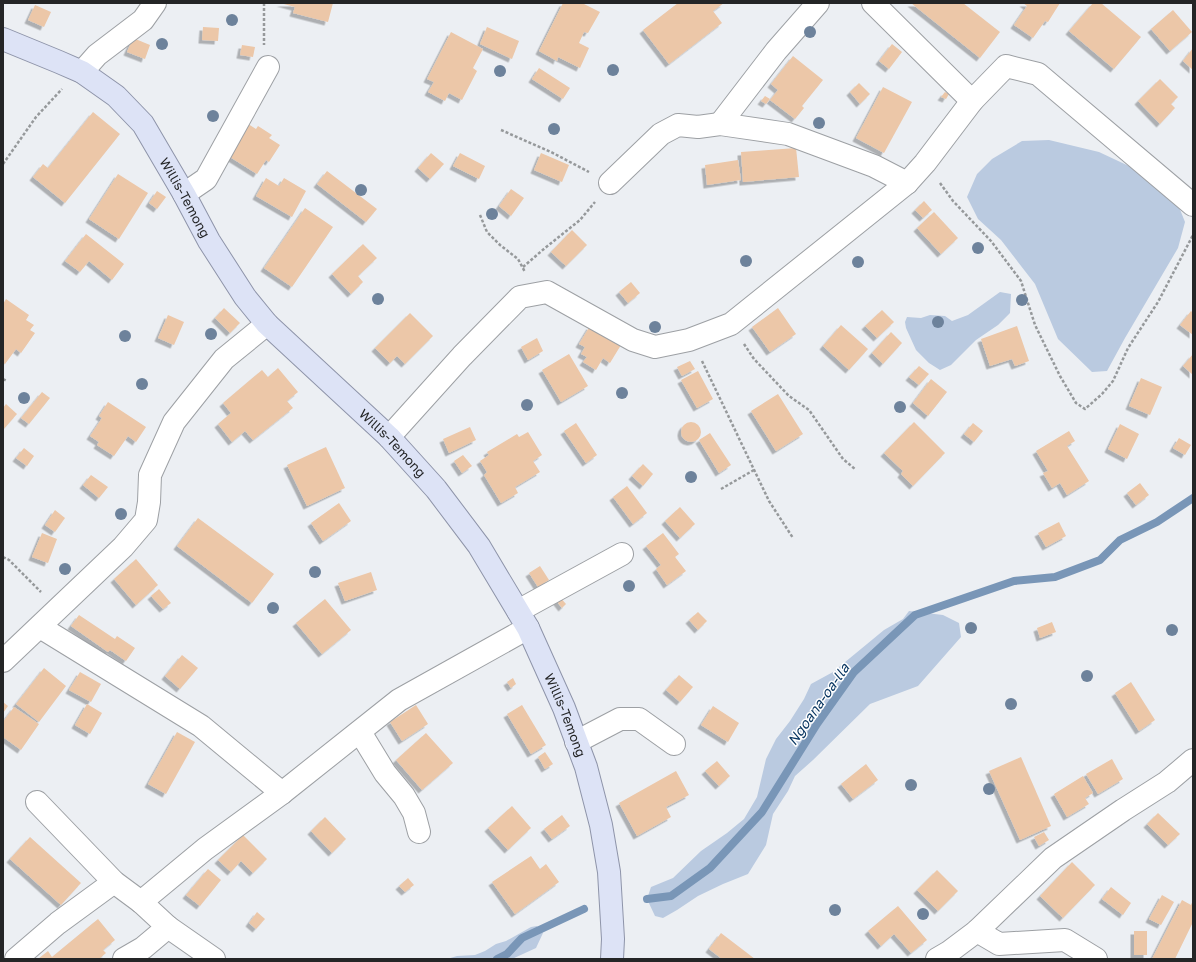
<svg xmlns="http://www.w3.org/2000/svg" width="1196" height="962" viewBox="0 0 1196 962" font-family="'Golos Text',sans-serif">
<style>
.green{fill:#bacae0}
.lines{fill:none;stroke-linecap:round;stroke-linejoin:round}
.stream{stroke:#7996b7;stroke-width:8}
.building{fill:#ecc7a8;filter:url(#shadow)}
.minor-casing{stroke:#9da0a4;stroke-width:24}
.major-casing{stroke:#8e94a9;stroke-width:24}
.path{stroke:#96999b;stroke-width:2.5;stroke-dasharray:3 2;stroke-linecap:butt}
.minor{stroke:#fff;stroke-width:22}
.major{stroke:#dde3f6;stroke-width:22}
.tree{fill:#6d829b}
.labels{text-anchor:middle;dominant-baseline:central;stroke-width:3;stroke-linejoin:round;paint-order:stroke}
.street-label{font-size:13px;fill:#242526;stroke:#fff}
.water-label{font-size:14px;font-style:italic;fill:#0a3762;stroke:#fff}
</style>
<defs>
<filter id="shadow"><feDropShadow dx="-3.5" dy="3.5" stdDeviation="0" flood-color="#0004"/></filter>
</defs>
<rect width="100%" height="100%" fill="#eceff3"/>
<g class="green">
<polygon points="1049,140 1099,152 1131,167 1179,207 1185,222 1178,248 1125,338 1107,371 1092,372 1058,339 1035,284 1001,240 978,219 967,197 977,174 992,159 1022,141"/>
<polygon points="1000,292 1011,294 1010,313 998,325 976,340 951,365 940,370 929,363 916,350 906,328 905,322 907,317 921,318 930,315 945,316 952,321 968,315"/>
<polygon points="909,611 943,615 959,623 961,637 918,686 870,704 813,760 795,776 788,791 773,814 766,845 748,874 723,884 698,896 677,910 663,918 655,916 647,899 651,887 673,878 701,851 727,833 744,819 757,797 766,759 776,739 790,721 804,699 811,684 833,672 884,630 903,619"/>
<polygon points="537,926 543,933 536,948 512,959 447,959 457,956 475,955 485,951 496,944 506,941 531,927"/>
</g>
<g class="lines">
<g class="stream">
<polyline points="647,899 671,896 710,868 762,812 817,724 854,672 915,615 1014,581 1055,577 1100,560 1120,540 1157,522 1193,498"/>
<polyline points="497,959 507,954 522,938 584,909"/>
</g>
</g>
<g class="building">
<polygon points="280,3 333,3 328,22 293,13 295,7"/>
<polygon points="563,3 582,3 600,12 588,33 584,32 579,43 589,48 580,68 558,57 557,61 539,51"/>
<polygon points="678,3 724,3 713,11 722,23 669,64 643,30"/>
<polygon points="911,3 963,3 1000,32 980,58"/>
<polygon points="1023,3 1060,3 1048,22 1045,21 1033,38 1014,25 1027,6"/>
<polygon points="1093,3 1101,3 1141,37 1114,69 1069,31"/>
<polygon points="35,5 51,12 44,27 28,20"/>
<polygon points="1173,10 1192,32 1170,51 1151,29"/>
<polygon points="203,27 219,28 218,41 202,40"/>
<polygon points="487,27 519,41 512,59 480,44"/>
<polygon points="451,32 483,49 473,68 477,71 462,100 449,93 445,101 428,92 434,82 427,79"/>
<polygon points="133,38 150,45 145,59 127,52"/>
<polygon points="892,44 902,52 889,69 879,61"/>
<polygon points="242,45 255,47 253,57 240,55"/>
<polygon points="1193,48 1193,70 1183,61"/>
<polygon points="793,56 823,80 802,106 804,108 795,119 770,100 778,90 771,84"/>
<polygon points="539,68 570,88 563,99 532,79"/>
<polygon points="1160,79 1178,97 1171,104 1175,108 1160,124 1138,101"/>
<polygon points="859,83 870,94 860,104 850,92"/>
<polygon points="883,87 912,102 884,153 856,138"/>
<polygon points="945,92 949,94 946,99 941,97"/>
<polygon points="765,96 770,99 766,104 761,101"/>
<polygon points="93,112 120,134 65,203 33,177 43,164 48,168"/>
<polygon points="245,122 256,129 258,126 272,135 269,138 280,145 269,162 266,160 257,174 230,157 239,142 235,139"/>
<polygon points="796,148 799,177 743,182 741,152"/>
<polygon points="431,153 444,164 430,179 418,168"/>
<polygon points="460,153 485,166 479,179 453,166"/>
<polygon points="541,153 569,165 562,182 534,170"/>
<polygon points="738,160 741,180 707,185 705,165"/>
<polygon points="327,171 377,209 366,222 317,184"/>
<polygon points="118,174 148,193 119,239 89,219"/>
<polygon points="266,178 279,186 284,178 306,191 292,217 256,196"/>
<polygon points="511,189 524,198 511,216 499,206"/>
<polygon points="157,191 166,197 157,209 149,203"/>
<polygon points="924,201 932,210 923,218 915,210"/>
<polygon points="305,208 333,227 292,287 264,268"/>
<polygon points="934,212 958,238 941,254 917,228"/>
<polygon points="572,230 587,245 566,266 551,252"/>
<polygon points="86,234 124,264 112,280 89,261 80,272 65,261"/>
<polygon points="363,244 377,258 358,276 363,282 351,294 332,274"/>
<polygon points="631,282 640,293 628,303 619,292"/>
<polygon points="6,299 29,315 26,320 34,325 30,330 35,333 21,353 16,349 5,364 3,363 3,304"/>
<polygon points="224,308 240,323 230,333 215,318"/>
<polygon points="778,308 796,334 770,352 752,327"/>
<polygon points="882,310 894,322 877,338 865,326"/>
<polygon points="1191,311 1193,313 1193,335 1180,325"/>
<polygon points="410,313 433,336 405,364 397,356 390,363 375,348"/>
<polygon points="168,315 184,322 174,345 158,338"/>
<polygon points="841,325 868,349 849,370 823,346"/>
<polygon points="590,326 621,345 610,363 603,358 596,370 583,362 587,357 581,354 585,347 579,344"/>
<polygon points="1017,326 1029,361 1015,366 1012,359 990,366 981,339"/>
<polygon points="891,332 902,343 883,364 872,353"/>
<polygon points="537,338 543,351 528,360 521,347"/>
<polygon points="569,354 588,386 561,402 542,370"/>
<polygon points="1193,354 1193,375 1183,366"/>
<polygon points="690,361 695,369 682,376 677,367"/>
<polygon points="919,366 929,374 919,385 909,377"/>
<polygon points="278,368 298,392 287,401 293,408 253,440 245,431 232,442 218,424 231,413 223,403 262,370 268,377"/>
<polygon points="698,371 713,399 697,408 681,380"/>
<polygon points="1141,378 1162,387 1150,415 1129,406"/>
<polygon points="931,379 947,392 928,416 913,403"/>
<polygon points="42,392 50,398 29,424 21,418"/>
<polygon points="778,394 803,434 776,451 751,411"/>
<polygon points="108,402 146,427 136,442 128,436 114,456 97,445 99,442 90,436 102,418 99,416"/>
<polygon points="6,404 17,414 3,430 3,408"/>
<polygon points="914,422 945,453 913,486 901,474 903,471 884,453"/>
<circle cx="691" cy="432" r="10"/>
<polygon points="576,423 597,455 586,463 564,431"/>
<polygon points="973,423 983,431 974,442 964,434"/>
<polygon points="1120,424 1139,434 1127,459 1108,449"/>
<polygon points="470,427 476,440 449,453 443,439"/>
<polygon points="1069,431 1075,441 1067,446 1089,481 1067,495 1060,483 1052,488 1043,473 1048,471 1036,451"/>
<polygon points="528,432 542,455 533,461 540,472 515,487 518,493 501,503 484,475 487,472 480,461 489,455 487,452 517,434 519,437"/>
<polygon points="710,433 731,465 719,473 699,440"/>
<polygon points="1179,438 1191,445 1185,455 1173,448"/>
<polygon points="326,447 345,488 307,506 287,465"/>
<polygon points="24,448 34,456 27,466 16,458"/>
<polygon points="463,455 472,466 462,473 454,461"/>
<polygon points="643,464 653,474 643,486 632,476"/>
<polygon points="91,475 108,487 99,498 83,485"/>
<polygon points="1140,483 1149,495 1136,505 1127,493"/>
<polygon points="627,486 647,513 633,524 613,497"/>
<polygon points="339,503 351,521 323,541 311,523"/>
<polygon points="680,507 695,524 680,538 665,521"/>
<polygon points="55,510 65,518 55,532 45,525"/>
<polygon points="198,518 274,574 252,603 177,546"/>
<polygon points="1059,522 1066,536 1046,547 1038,533"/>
<polygon points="42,533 57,539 48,563 32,557"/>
<polygon points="663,533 679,554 675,557 686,571 667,585 656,569 661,565 646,546"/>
<polygon points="136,559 158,585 136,605 114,579"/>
<polygon points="540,566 549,580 538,587 529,573"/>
<polygon points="371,572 377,590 345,601 338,583"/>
<polygon points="159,589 171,603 163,609 151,596"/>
<polygon points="559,596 566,604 562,608 555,599"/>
<polygon points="325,599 351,630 322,654 296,623"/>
<polygon points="698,612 707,621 698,630 689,620"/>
<polygon points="79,615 115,639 117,636 135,648 126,661 110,650 108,652 71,626"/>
<polygon points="1052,622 1056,632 1040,638 1037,628"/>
<polygon points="182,655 198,668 180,689 165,676"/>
<polygon points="44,668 66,686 39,722 16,704"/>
<polygon points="80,672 101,684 91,702 69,690"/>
<polygon points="679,675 693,687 680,702 666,690"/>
<polygon points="513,678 516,684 511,688 507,682"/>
<polygon points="1131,682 1155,720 1139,731 1115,693"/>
<polygon points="3,702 8,706 3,713"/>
<polygon points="87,704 102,713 90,734 75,725"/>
<polygon points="416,705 428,724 402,741 390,722"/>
<polygon points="522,705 546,745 531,754 507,714"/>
<polygon points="713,706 739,723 728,742 701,725"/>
<polygon points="14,707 39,724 21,750 3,737 3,722"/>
<polygon points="177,732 195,742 166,794 148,784"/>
<polygon points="426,733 453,763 422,790 396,760"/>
<polygon points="545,752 553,764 545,769 538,757"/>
<polygon points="1021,757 1051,826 1020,840 989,771"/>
<polygon points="1112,759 1123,779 1098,794 1086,774"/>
<polygon points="717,761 730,776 719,786 705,771"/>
<polygon points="866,764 878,780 853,799 841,784"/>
<polygon points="676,771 689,795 666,807 671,817 637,836 619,803"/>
<polygon points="1083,776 1093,793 1085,798 1089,804 1067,817 1054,794"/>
<polygon points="512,806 531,828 508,850 488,828"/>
<polygon points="1158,813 1180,834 1168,845 1147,824"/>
<polygon points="562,815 570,826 552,839 544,829"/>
<polygon points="325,817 346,839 332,853 311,831"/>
<polygon points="1044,832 1049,840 1039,846 1034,837"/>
<polygon points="243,835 267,859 253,873 241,861 231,872 218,860"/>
<polygon points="30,837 81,883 61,905 10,859"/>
<polygon points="531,856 540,869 546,864 559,882 515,914 492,882"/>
<polygon points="1072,862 1095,885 1063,918 1040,896"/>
<polygon points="208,869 221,880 200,906 186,895"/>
<polygon points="937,870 958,891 938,911 917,890"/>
<polygon points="408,878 414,885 405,892 399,886"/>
<polygon points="1111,887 1131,903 1123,915 1102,899"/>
<polygon points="1162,895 1174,902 1161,925 1149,919"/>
<polygon points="1182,900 1191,905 1193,900 1193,922 1175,959 1152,959"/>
<polygon points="898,906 927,940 911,953 894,934 881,946 868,931"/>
<polygon points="257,912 265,919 256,929 249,923"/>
<polygon points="98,919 115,940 103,950 106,953 99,959 38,959 48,951 52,957"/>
<rect x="1134" y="931" width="13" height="24"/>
<polygon points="721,933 755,959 722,959 709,949"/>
</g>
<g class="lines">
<g class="minor-casing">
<g id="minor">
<polyline points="873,3 972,101"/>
<polyline points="82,72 97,55 143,20 155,3"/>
<polyline points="720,124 776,51 818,3"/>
<polyline points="610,183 661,134 678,125 698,127 720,124 788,134 874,166 907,183"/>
<polyline points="184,194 206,179 268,67"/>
<polyline points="389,437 462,356 520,297 547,292 633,340 655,347 689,340 731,324 907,183 925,163 972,101 1006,66 1038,74 1193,205"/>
<polyline points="518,611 622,554"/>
<polyline points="40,627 201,726 282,793"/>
<polyline points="3,661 123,547 146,520 149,502 150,475 174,422 224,359 267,324"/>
<polyline points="360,732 385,773 404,796 414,813 419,832"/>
<polyline points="576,742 620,719 639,719 674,744"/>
<polyline points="37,802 114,882 141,902 168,927 214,959"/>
<polyline points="141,902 205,849 282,793 399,700 528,628"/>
<polyline points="977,931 999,944 1065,940 1096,959"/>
<polyline points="16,959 58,923 114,882"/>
<polyline points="124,959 143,948 168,927"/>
<polyline points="937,959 949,952 977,931 1053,858 1123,810 1167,782 1193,760"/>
</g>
</g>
<g class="major-casing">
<g id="major">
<path id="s1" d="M3 39 59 62 82 72 116 96 143 124 184 194 209 241 245 297 267 324 389 437 436 489 479 546 528 628 564 708 586 767 601 825 609 872 613 939 612 959"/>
</g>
</g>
<g class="path">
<polyline points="264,3 264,45"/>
<polyline points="501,130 551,152 589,172"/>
<polyline points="3,164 36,117 62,89"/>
<polyline points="940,183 953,201 991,241 1021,281 1035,325 1060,376 1076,403 1085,409 1102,394 1113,381 1128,348 1158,302 1193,235"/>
<polyline points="480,215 487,232 500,245 518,259 525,272"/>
<polyline points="523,267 545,248 580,220 595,202"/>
<polyline points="744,344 754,359 789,396 809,410 843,459 855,469"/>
<polyline points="702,361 769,501 793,538"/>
<polyline points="3,379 7,381"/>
<polyline points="721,489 754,470"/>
<polyline points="3,557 9,560 41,592"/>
</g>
<use href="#minor" class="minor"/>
<use href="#major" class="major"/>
</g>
<g class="tree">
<circle cx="232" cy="20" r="6"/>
<circle cx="810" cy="32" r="6"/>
<circle cx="162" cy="44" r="6"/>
<circle cx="613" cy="70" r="6"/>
<circle cx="500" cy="71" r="6"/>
<circle cx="213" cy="116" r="6"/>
<circle cx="819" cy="123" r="6"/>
<circle cx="554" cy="129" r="6"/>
<circle cx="361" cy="190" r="6"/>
<circle cx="492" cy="214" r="6"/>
<circle cx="978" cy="248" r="6"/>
<circle cx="746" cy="261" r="6"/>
<circle cx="858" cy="262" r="6"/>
<circle cx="378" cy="299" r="6"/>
<circle cx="1022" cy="300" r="6"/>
<circle cx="938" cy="322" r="6"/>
<circle cx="655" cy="327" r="6"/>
<circle cx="211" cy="334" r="6"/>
<circle cx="125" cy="336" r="6"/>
<circle cx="142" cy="384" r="6"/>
<circle cx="622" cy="393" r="6"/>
<circle cx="24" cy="398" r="6"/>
<circle cx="527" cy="405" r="6"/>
<circle cx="900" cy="407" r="6"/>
<circle cx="691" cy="477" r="6"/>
<circle cx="121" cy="514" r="6"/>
<circle cx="65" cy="569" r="6"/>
<circle cx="315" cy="572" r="6"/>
<circle cx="629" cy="586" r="6"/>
<circle cx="273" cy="608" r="6"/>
<circle cx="971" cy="628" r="6"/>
<circle cx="1172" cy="630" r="6"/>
<circle cx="1087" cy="676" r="6"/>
<circle cx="1011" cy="704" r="6"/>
<circle cx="911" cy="785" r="6"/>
<circle cx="989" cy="789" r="6"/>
<circle cx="835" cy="910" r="6"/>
<circle cx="923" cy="914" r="6"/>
</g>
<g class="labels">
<g class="street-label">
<text stroke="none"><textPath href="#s1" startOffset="251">Willis-Temong</textPath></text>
<text stroke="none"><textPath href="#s1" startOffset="575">Willis-Temong</textPath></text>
<text stroke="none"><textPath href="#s1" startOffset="900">Willis-Temong</textPath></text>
</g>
<g class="water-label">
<text transform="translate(818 704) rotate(-55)">Ngoana-oa-lla</text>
</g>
</g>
<rect width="1196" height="962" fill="none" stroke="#242526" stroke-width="8"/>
</svg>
